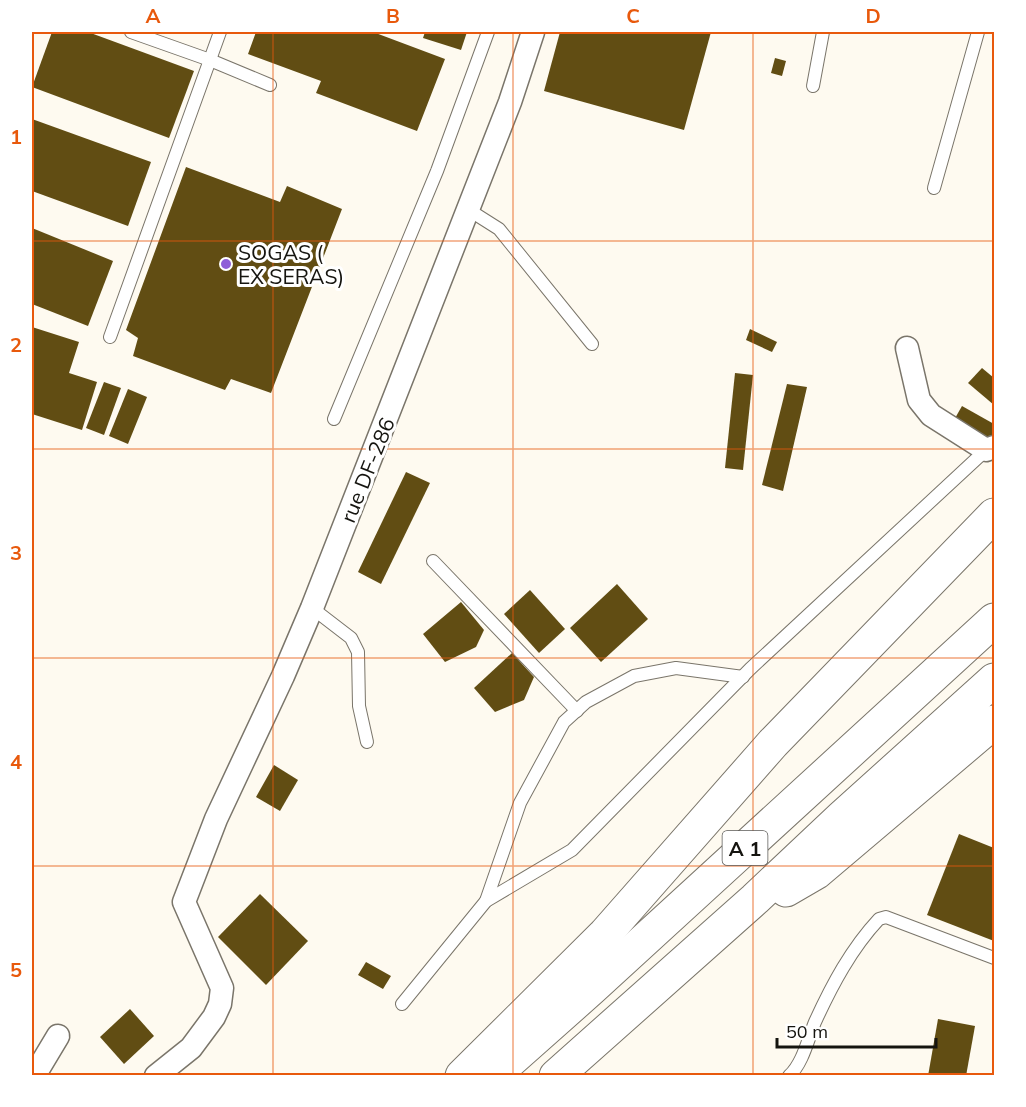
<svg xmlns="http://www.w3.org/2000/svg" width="1026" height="1107" viewBox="0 0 1026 1107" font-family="Mulish,sans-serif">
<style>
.building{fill:#614d13}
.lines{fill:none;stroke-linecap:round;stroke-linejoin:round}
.lane-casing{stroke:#7a756a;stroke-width:14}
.street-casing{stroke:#7a756a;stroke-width:25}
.highway-casing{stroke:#7a756a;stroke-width:35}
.lane{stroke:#fff;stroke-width:12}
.street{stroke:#fff;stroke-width:22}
.highway{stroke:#fff;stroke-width:33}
.grid{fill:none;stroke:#e8590c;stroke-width:1.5;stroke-opacity:0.55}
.poi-dot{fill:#8f5fd8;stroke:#fff;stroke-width:2}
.labels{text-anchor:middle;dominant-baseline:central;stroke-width:6;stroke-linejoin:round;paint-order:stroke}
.shield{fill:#fff;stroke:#5b5a57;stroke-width:1.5}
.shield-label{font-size:20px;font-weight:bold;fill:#15140f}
.poi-label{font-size:21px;fill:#15140f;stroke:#fff;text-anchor:start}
.street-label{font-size:21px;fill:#15140f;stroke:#fff}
.neatline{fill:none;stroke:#e8590c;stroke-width:2}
.grid-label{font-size:20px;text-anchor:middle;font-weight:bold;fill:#e8590c}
</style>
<rect width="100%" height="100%" fill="#fefaf0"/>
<g class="building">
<polygon points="52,32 88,32 194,71 169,138 32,87"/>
<polygon points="256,32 373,32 445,59 417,131 316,93 321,81 248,54"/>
<polygon points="425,32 467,32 461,50 423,38"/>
<polygon points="560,32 711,32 684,130 544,91"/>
<polygon points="775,58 786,61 782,76 771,73"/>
<polygon points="32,119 151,162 128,226 32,191"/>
<polygon points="186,167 280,202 287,186 342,209 271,393 231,379 225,390 133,356 138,338 126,330"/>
<polygon points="32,228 113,261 88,326 32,304"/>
<polygon points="32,327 79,342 69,373 97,382 82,430 32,414"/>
<polygon points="750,329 777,342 772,352 746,340"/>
<polygon points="982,368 994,378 994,405 968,383"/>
<polygon points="735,373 753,375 743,470 725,468"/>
<polygon points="104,382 121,388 104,435 86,428"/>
<polygon points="787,384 807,387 783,491 762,485"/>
<polygon points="128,389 147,397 128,444 109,436"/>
<polygon points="962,406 994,424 994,440 954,420"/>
<polygon points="406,472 430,483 381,584 358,572"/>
<polygon points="617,584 648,619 601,662 570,628"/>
<polygon points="530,590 565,629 539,653 504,614"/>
<polygon points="461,602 484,630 476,647 445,662 423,634"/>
<polygon points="512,653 534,677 524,700 495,712 474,688"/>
<polygon points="274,765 298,780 280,811 256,797"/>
<polygon points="959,834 994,848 994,941 927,915"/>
<polygon points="260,894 308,941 266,985 218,937"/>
<polygon points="366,962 391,976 383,989 358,975"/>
<polygon points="130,1009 154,1036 124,1064 100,1037"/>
<polygon points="938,1019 975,1026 966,1076 928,1076"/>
</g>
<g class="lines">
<g class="lane-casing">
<g id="lane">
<polyline points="131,32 210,60 270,85"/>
<polyline points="813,86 823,32"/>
<polyline points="934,188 978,32"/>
<polyline points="469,210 499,229 592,344"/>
<polyline points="110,337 220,32"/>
<polyline points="334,419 437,171 488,32"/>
<polyline points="433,561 577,711"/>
<polyline points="312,608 351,638 358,652 359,706 367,742"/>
<polyline points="486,901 520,803 564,722 586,702 634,676 676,668 743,677"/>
<polyline points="402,1004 486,901 572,850 750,669 986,450"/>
<path d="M789 1076C803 1063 808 1039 815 1022 832 985 851 949 879 919L886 917 994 958"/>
</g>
</g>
<g class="street-casing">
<g id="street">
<polyline points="907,348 919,400 931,415 986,450 994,447"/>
<polyline points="34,1076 58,1036"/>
<polyline points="156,1076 191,1048 214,1017 220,1004 222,988 184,902 216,819 283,676 312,608 510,102 533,32"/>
</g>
</g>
<g class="highway-casing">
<g id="highway">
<polyline points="786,890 817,872 994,722"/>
<polyline points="462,1076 605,934 773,743 994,515"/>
<polyline points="493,1076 591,989 994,620"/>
<polyline points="556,1076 755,899 842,817 994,680"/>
</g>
</g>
<use href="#lane" class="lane"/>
<use href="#street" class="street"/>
<use href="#highway" class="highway"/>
</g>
<path class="grid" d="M273 32V1076M513 32V1076M753 32V1076M32 241H994M32 449H994M32 658H994M32 866H994"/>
<circle class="poi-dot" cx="226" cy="264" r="6"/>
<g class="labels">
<rect class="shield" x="722.5" y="831" width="45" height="34" rx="4.5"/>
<g class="shield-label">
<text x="745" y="848">A 1</text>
</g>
<g class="poi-label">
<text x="238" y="252">SOGAS (<tspan x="238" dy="24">EX SERAS)</tspan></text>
</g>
<g class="street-label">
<text transform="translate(367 470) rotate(-68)">rue DF-286</text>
</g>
</g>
<rect width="1026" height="1107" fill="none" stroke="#ffffff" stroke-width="66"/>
<path d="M777 1038v9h159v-9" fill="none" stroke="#15140f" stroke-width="3"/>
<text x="786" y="1038" font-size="18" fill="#15140f" stroke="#ffffff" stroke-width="4.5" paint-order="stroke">50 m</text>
<rect x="33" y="33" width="960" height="1041" class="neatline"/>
<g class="grid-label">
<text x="153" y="23">A</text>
<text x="393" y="23">B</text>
<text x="633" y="23">C</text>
<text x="873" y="23">D</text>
<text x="16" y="144">1</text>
<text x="16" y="352">2</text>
<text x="16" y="560">3</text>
<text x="16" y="769">4</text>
<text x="16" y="977">5</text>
</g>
</svg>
